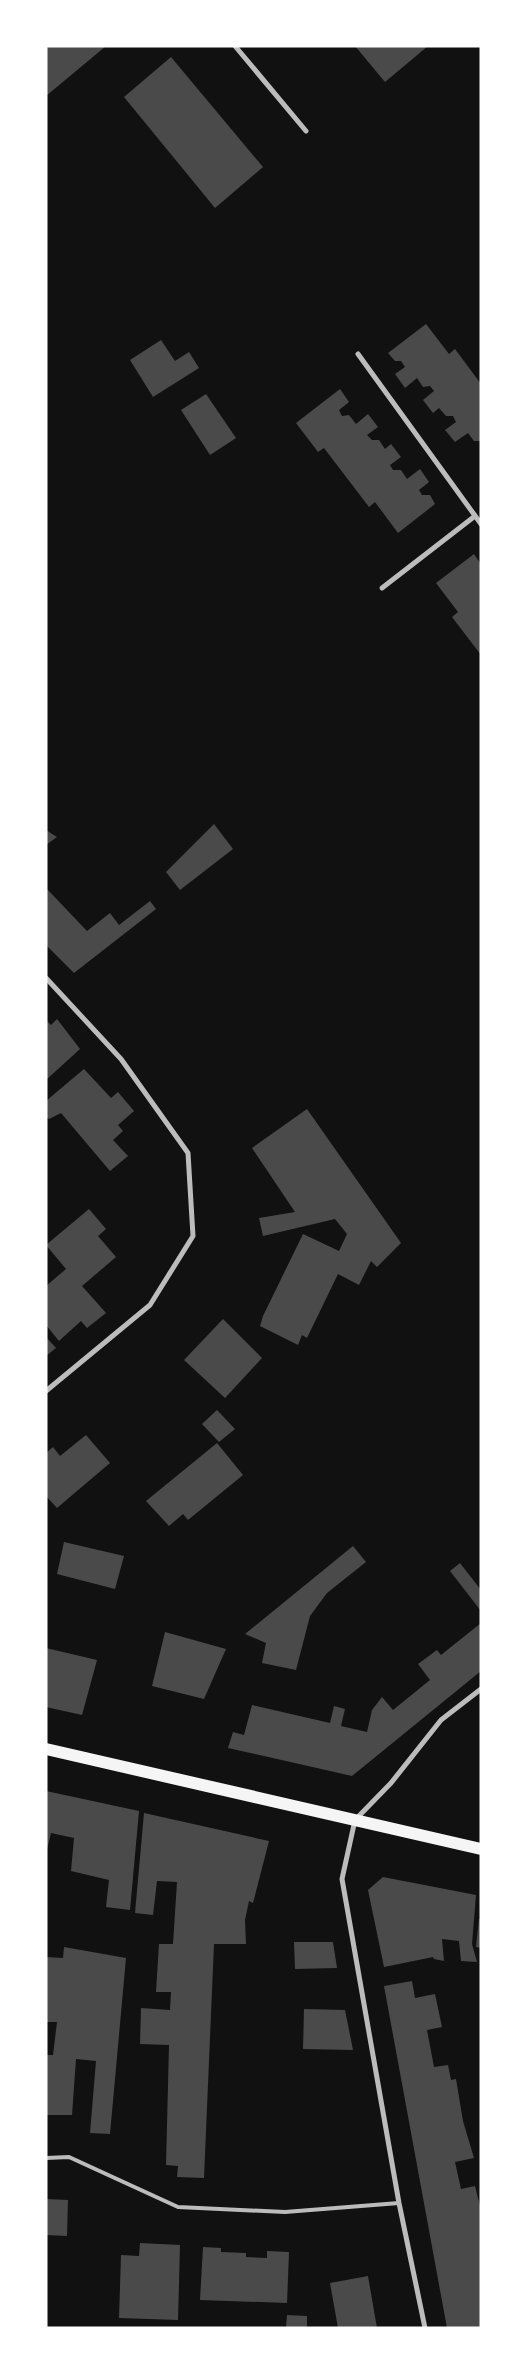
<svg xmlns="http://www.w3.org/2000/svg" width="527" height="2374" viewBox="0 0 527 2374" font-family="'Fira Sans',sans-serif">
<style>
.building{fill:#4a4a4a}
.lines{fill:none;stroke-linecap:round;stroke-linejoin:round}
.service{stroke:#bcbcbc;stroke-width:4}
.minor{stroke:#bcbcbc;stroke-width:5}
.primary{stroke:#f5f5f5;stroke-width:12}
</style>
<rect width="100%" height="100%" fill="#111"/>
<g class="building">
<polygon points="46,46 106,46 46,96"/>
<polygon points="355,46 428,46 385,82"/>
<polygon points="171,57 263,167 215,208 124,97"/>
<polygon points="426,324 449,354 455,349 481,384 481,441 474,441 468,433 455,442 445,430 456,422 453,416 446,416 439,408 433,413 423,400 434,391 430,386 423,387 417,378 405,388 395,374 405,367 401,361 395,361 388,353"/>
<polygon points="161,340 175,361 189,352 199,368 153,397 130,360"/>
<polygon points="340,389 349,402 339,410 342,416 349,415 356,424 368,414 378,427 367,435 372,440 379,440 385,449 391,444 401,457 390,465 393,470 401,470 407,479 420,469 429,482 419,490 422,495 430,495 435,504 398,533 375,502 369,507 324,448 318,452 296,423"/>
<polygon points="206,394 236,438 210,455 181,410"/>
<polygon points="474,554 480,563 481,655 452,617 458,612 436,583"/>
<polygon points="214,824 233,849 180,890 166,872"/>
<polygon points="46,830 57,837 46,845"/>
<polygon points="46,888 87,931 110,913 119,925 150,901 156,909 74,973 46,945"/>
<polygon points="57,1019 80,1049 46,1080 46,1020 51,1025"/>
<polygon points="84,1069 111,1098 118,1092 134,1111 118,1125 123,1131 113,1140 128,1156 110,1171 61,1113 49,1119 46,1117 46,1101"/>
<polygon points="307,1109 401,1243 377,1267 371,1261 359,1285 338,1274 307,1338 302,1335 298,1345 260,1326 263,1316 303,1234 339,1251 347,1234 335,1219 263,1236 259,1218 295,1212 252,1148"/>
<polygon points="89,1209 106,1229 98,1236 116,1257 82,1286 106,1313 87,1328 81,1321 59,1341 46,1325 46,1286 66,1269 46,1245"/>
<polygon points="223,1319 262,1358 225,1398 184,1360"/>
<polygon points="46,1337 56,1348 46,1356"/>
<polygon points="217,1410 235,1429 219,1442 202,1424"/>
<polygon points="86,1435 110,1463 57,1508 46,1496 46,1453 53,1447 60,1456"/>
<polygon points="217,1443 243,1475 188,1520 183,1514 169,1526 146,1501"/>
<polygon points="64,1542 124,1556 115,1589 57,1574"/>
<polygon points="353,1546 366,1562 327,1593 310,1616 296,1670 262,1663 266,1643 245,1634"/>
<polygon points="460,1563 481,1590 481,1611 450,1571"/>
<polygon points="481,1623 481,1671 352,1776 228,1748 233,1732 244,1735 252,1705 330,1723 334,1706 345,1709 341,1726 367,1732 372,1710 382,1697 393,1710 430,1680 418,1664 437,1650 441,1655"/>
<polygon points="165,1632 226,1649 204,1699 152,1686"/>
<polygon points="46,1648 97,1660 82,1715 46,1707"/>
<polygon points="46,1791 139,1811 130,1910 106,1907 109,1880 71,1871 74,1838 51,1833 46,1854"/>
<polygon points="144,1813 269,1841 253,1903 249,1901 245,1920 246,1944 214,1944 204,2178 177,2177 178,2166 166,2165 169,2045 140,2044 141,2008 170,2010 171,1992 156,1992 159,1944 173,1944 177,1882 157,1881 153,1915 135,1913"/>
<polygon points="383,1877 476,1895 472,1944 477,1962 461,1961 459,1941 442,1939 444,1961 434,1959 433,1957 384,1967 368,1890"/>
<polygon points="479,1919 481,1919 481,1948 476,1947"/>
<polygon points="294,1942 333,1942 337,1968 295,1969"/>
<polygon points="64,1947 126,1958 110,2134 90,2133 96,2061 76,2059 72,2115 46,2115 46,2055 53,2055 57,2022 46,2022 46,1957 63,1958"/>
<polygon points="412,1981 415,1998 435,1994 442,2027 427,2030 434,2067 448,2065 451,2080 456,2079 463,2121 474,2158 455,2162 461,2189 475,2186 481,2210 481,2328 447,2328 384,1986"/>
<polygon points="304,2009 345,2010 353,2050 303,2049"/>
<polygon points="46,2199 68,2200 67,2236 46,2235"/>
<polygon points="140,2243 180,2245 178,2320 119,2318 121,2255 139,2256"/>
<polygon points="203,2247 221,2248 221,2252 246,2253 246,2257 267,2258 267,2251 289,2252 287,2303 200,2300"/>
<polygon points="368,2276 377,2328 338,2328 330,2283"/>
<polygon points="287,2315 307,2316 307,2328 286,2328"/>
</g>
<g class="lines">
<polyline class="service" points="46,2158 69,2157 178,2207 285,2212 399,2203"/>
<g class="minor">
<polyline points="235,46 306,131"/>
<polyline points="358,354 481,524"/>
<polyline points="382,588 475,516"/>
<polyline points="46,978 121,1059 188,1153 193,1236 150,1305 46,1391"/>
<polyline points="425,2328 399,2203 342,1879 355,1820 391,1783 441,1720 481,1689"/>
</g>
<polyline class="primary" points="46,1749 481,1849"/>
</g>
<rect width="527" height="2374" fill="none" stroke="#ffffff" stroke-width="95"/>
</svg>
